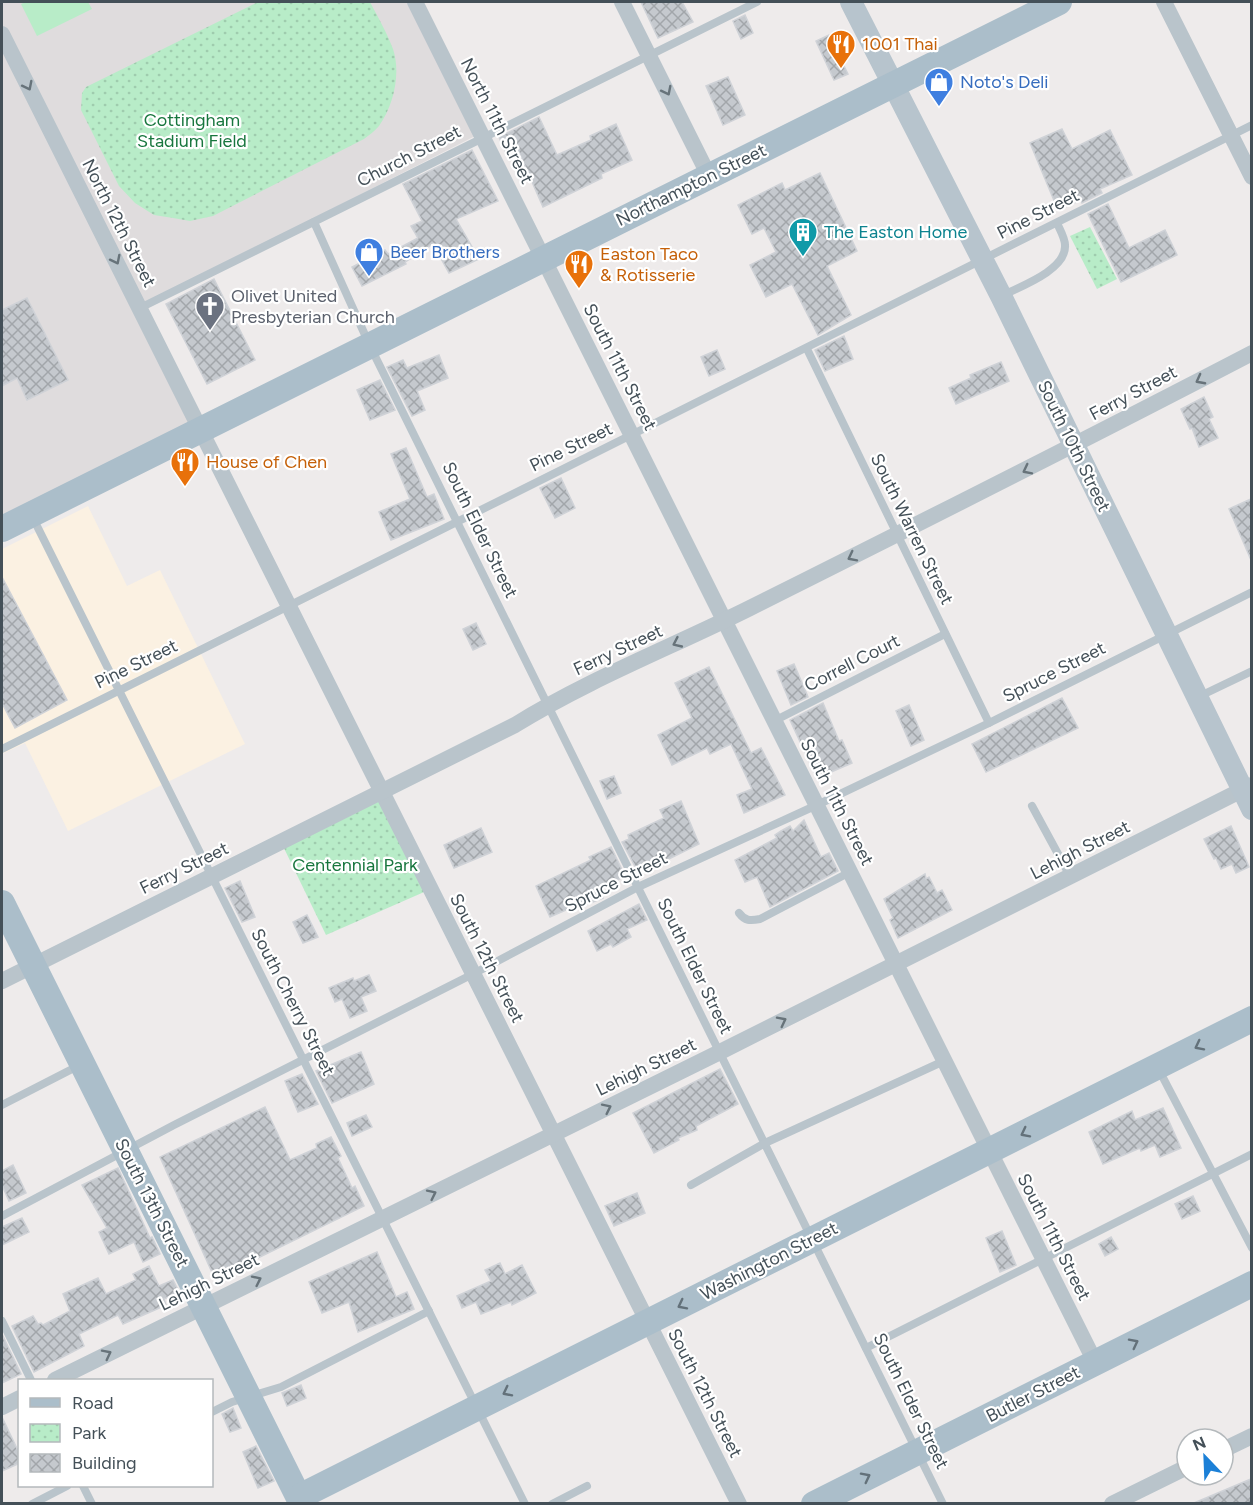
<svg xmlns="http://www.w3.org/2000/svg" width="1253" height="1505" viewBox="0 0 1253 1505" font-family="Figtree,sans-serif">
<style>
.commercial{fill:#fbf1e2}
.education{fill:#dfdcdd}
.park{fill:url(#park-dots)}
.pitch{fill:#b8ecc8}
.building{fill:url(#building-cross-hatch);stroke:#cfd2d7;stroke-width:1.5}
.lines{fill:none;stroke-linecap:round;stroke-linejoin:round}
.lane{stroke:#b9c4cb;stroke-width:8}
.street{stroke:#b9c4cb;stroke-width:16}
.secondary{stroke:#b7c4cd;stroke-width:22}
.primary{stroke:#abbeca;stroke-width:26}
.oneway{stroke:#67737a}
.oneway2{stroke:#63717a}
.labels{text-anchor:middle;dominant-baseline:central;stroke-width:4.5;stroke-linejoin:round;paint-order:stroke}
.food-label{font-size:18px;fill:#c56008;stroke:#fff;text-anchor:start}
.shop-label{font-size:18px;fill:#366cbe;stroke:#fff;text-anchor:start}
.park-label{font-size:18px;fill:#18763e;stroke:#fff}
.street-label{font-size:18px;fill:#445058;stroke:#fff}
.culture-label{font-size:18px;fill:#0d838f;stroke:#fff;text-anchor:start}
.worship-label{font-size:18px;fill:#5b616d;stroke:#fff;text-anchor:start}
</style>
<defs>
<pattern id="park-dots" width="8" height="8" patternUnits="userSpaceOnUse" patternTransform="scale(1.5)"><rect width="8" height="8" fill="#b8ecc8"/><path d="M2 2h.1M6 6h.1" fill="none" stroke="#9fccae" stroke-width="1.8" stroke-linecap="round"/></pattern>
<pattern id="building-cross-hatch" width="8" height="8" patternUnits="userSpaceOnUse" patternTransform="scale(1.5)"><rect width="8" height="8" fill="#c5c9ce"/><path d="M0 0l8 8M0 8l8-8" fill="none" stroke="#a2a6aa"/></pattern>
</defs>
<rect width="100%" height="100%" fill="#eeebeb"/>
<polygon class="commercial" points="88,506 127,586 160,570 245,744 68,831 25,743 2,754 2,549"/>
<polygon class="education" points="2,2 412,2 479,134 139,307 196,420 2,519"/>
<g class="park">
<path d="M258 2H370C378 17 387 33 393 49 401 73 394 105 379 126 375 131 369 135 364 139L213 216 190 221 173 218 154 215 135 203 119 186 81 110 82 93 86 87Z"/>
<polygon points="1090,227 1117,279 1097,289 1070,236"/>
<polygon points="382,792 431,889 326,935 281,842"/>
</g>
<polygon class="pitch" points="26,2 88,2 92,9 37,36 21,4"/>
<g class="building">
<polygon points="641,2 682,2 693,22 658,38"/>
<polygon points="745,15 753,33 741,39 733,21"/>
<polygon points="829,35 848,74 834,80 816,41"/>
<polygon points="728,77 745,115 723,125 706,86"/>
<polygon points="539,117 557,155 591,140 590,136 616,124 632,160 601,174 602,178 543,207 518,150 507,155 499,137"/>
<polygon points="1062,129 1072,149 1110,130 1132,175 1100,189 1102,193 1082,203 1081,200 1058,210 1030,143"/>
<polygon points="472,150 498,201 456,219 479,259 449,273 433,244 405,262 406,264 362,286 352,267 385,250 388,254 418,238 411,226 422,221 403,184"/>
<polygon points="820,173 857,251 827,266 851,315 818,335 792,284 766,297 750,265 776,252 764,228 752,234 738,205 782,183 785,190"/>
<polygon points="1108,204 1129,248 1165,230 1177,255 1121,282 1088,214"/>
<polygon points="214,279 255,360 207,384 166,304"/>
<polygon points="27,298 68,380 27,400 17,378 2,386 2,310"/>
<polygon points="844,336 853,359 825,371 815,350"/>
<polygon points="717,350 725,369 709,376 701,357"/>
<polygon points="439,355 448,378 417,391 425,410 412,416 387,367 403,360 407,368"/>
<polygon points="1001,362 1009,381 956,404 949,388 971,378 970,375"/>
<polygon points="380,380 395,410 370,420 357,390"/>
<polygon points="1204,397 1213,417 1209,419 1218,438 1199,447 1192,428 1190,429 1181,409"/>
<polygon points="406,448 427,497 434,494 444,519 391,540 379,512 410,499 391,454"/>
<polygon points="561,478 575,508 555,518 540,488"/>
<polygon points="1251,499 1251,560 1229,509"/>
<polygon points="2,577 67,700 15,728 2,703"/>
<polygon points="476,623 486,644 473,650 463,629"/>
<polygon points="794,664 808,697 791,705 777,671"/>
<polygon points="709,667 751,753 761,748 785,795 744,813 737,795 752,789 731,744 710,754 707,748 672,765 658,735 692,718 675,683"/>
<polygon points="1062,698 1078,728 986,772 972,744"/>
<polygon points="823,703 839,741 842,740 852,763 817,778 790,720"/>
<polygon points="909,705 924,740 911,746 896,711"/>
<polygon points="614,776 621,793 607,799 600,781"/>
<polygon points="681,801 699,844 645,871 643,867 637,870 622,842 629,839 628,835 664,818 660,810"/>
<polygon points="804,820 821,857 829,853 838,871 770,907 757,877 745,882 735,860 777,838 775,835 781,831 790,826 793,831"/>
<polygon points="1231,826 1249,867 1236,873 1232,864 1221,869 1216,858 1214,859 1204,839"/>
<polygon points="481,828 492,852 454,868 444,845"/>
<polygon points="611,847 625,876 599,890 603,898 585,905 584,902 550,917 536,886 591,860 589,857"/>
<polygon points="925,874 926,879 929,877 937,893 942,890 952,910 898,938 890,920 893,918 884,899"/>
<polygon points="240,881 255,917 242,922 225,888"/>
<polygon points="639,904 647,920 627,929 631,937 613,947 611,944 597,951 588,931"/>
<polygon points="307,915 318,937 303,943 293,922"/>
<polygon points="369,975 376,991 361,997 367,1011 350,1018 342,999 335,1002 329,988 353,978 354,981"/>
<polygon points="361,1052 374,1084 332,1103 316,1071"/>
<polygon points="720,1069 738,1104 696,1126 697,1130 678,1138 679,1140 654,1153 633,1113"/>
<polygon points="302,1074 318,1104 298,1112 285,1081"/>
<polygon points="265,1107 290,1160 317,1148 316,1144 331,1137 341,1156 338,1158 352,1188 355,1186 364,1206 215,1279 160,1157"/>
<polygon points="1163,1108 1181,1148 1160,1157 1155,1145 1141,1151 1140,1148 1103,1164 1089,1132 1132,1111 1135,1120"/>
<polygon points="366,1115 372,1127 352,1136 347,1123"/>
<polygon points="13,1165 26,1193 9,1201 2,1185 2,1171"/>
<polygon points="118,1168 150,1238 152,1237 160,1254 143,1262 134,1242 109,1254 99,1232 107,1228 82,1185"/>
<polygon points="637,1193 645,1213 614,1226 605,1206"/>
<polygon points="1193,1196 1200,1211 1182,1219 1175,1204"/>
<polygon points="22,1218 29,1232 2,1245 2,1227"/>
<polygon points="1002,1231 1016,1265 1000,1272 986,1238"/>
<polygon points="1111,1237 1118,1249 1105,1256 1099,1244"/>
<polygon points="377,1252 396,1297 407,1292 414,1309 358,1332 349,1302 322,1313 309,1282"/>
<polygon points="500,1263 505,1274 522,1265 536,1293 512,1305 511,1302 481,1314 476,1302 462,1308 457,1296 491,1281 485,1270"/>
<polygon points="149,1266 159,1286 173,1280 179,1292 164,1299 166,1305 123,1324 118,1315 79,1334 84,1346 34,1372 12,1326 33,1316 38,1324 41,1323 43,1325 70,1311 63,1294 98,1278 106,1294 136,1280 133,1274"/>
<polygon points="2,1334 21,1374 2,1383"/>
<polygon points="301,1385 306,1398 287,1406 282,1393"/>
<polygon points="233,1408 241,1428 230,1432 222,1414"/>
<polygon points="2,1417 20,1455 20,1463 2,1471"/>
<polygon points="256,1446 274,1481 258,1488 243,1452"/>
<polygon points="1251,1479 1251,1503 1194,1503"/>
</g>
<g class="lines">
<g class="lane">
<polyline points="314,222 370,346 943,1504"/>
<path d="M1001 296C1019 287 1067 270 1065 245 1065 238 1060 230 1057 223"/>
<polyline points="140,308 757,2"/>
<polyline points="807,349 989,723"/>
<polyline points="32,516 525,1504"/>
<polyline points="1198,697 1252,671"/>
<polyline points="774,721 945,634"/>
<polyline points="2,749 1252,125"/>
<polyline points="1032,806 1070,876"/>
<path d="M739 913C745 921 750 921 760 919L850 872"/>
<polyline points="1159,1070 1252,1248"/>
<polyline points="2,1105 80,1065"/>
<polyline points="691,1185 765,1143 944,1061"/>
<polyline points="2,1216 174,1125 473,974 638,887 817,805 989,723 1252,592"/>
<polyline points="2,1321 31,1380"/>
<polyline points="866,1348 1252,1154"/>
<polyline points="212,1412 232,1402 281,1387 429,1311"/>
<polyline points="83,1486 92,1504"/>
<polyline points="32,1504 67,1486"/>
<polyline points="552,1504 587,1486"/>
</g>
<g class="street">
<polyline points="415,2 1095,1362"/>
<polyline points="622,2 709,176"/>
<polyline points="1164,2 1252,177"/>
<polyline points="2,34 739,1504"/>
<path d="M2 981 515 725C589 679 672 647 750 608 918 524 1085 440 1252 353"/>
<polyline points="55,1380 720,1052 1252,785"/>
<polyline points="2,1407 20,1398"/>
<polyline points="1223,1450 1252,1436"/>
<polyline points="1112,1504 1187,1467"/>
</g>
<polyline class="secondary" points="851,2 1001,296 1252,809"/>
<g class="primary">
<polyline points="2,529 1059,2"/>
<polyline points="2,903 302,1504"/>
<polyline points="299,1497 1252,1019"/>
<polyline points="814,1504 1252,1284"/>
</g>
</g>
<defs><path id="oneway-chevron" d="M-2-3.5L2.5 0L-2 3.5" fill="none" stroke-width="1.6" stroke-linecap="round" stroke-linejoin="round" transform="scale(1.5)"/></defs>
<g class="oneway">
<use href="#oneway-chevron" transform="translate(28 86) rotate(63)"/>
<use href="#oneway-chevron" transform="translate(667 91) rotate(63)"/>
<use href="#oneway-chevron" transform="translate(116 260) rotate(63)"/>
<use href="#oneway-chevron" transform="translate(1200 380) rotate(152)"/>
<use href="#oneway-chevron" transform="translate(1027 470) rotate(153)"/>
<use href="#oneway-chevron" transform="translate(852 557) rotate(153)"/>
<use href="#oneway-chevron" transform="translate(677 643) rotate(155)"/>
<use href="#oneway-chevron" transform="translate(782 1021) rotate(-27)"/>
<use href="#oneway-chevron" transform="translate(607 1108) rotate(-26)"/>
<use href="#oneway-chevron" transform="translate(432 1194) rotate(-26)"/>
<use href="#oneway-chevron" transform="translate(257 1280) rotate(-26)"/>
<use href="#oneway-chevron" transform="translate(107 1354) rotate(-27)"/>
</g>
<g class="oneway2">
<use href="#oneway-chevron" transform="translate(1199 1046) rotate(153)"/>
<use href="#oneway-chevron" transform="translate(1025 1133) rotate(153)"/>
<use href="#oneway-chevron" transform="translate(682 1305) rotate(153)"/>
<use href="#oneway-chevron" transform="translate(1134 1343) rotate(-27)"/>
<use href="#oneway-chevron" transform="translate(507 1392) rotate(153)"/>
<use href="#oneway-chevron" transform="translate(866 1477) rotate(-27)"/>
</g>
<defs>
<g id="restaurant-pin" transform="scale(1.5)"><path d="M0 17L-7.5 6A9.5 9.5 0 1 1 7.5 6Z" fill="#e8710a" stroke="#fff"/><path d="M-5-6h1v4h1v-4h1v4h1v-4h1v5L-1.5 .5V6h-2V.5L-5-1ZM5-6V6H3V1.5H1.5Q1.5-4 5-6Z" fill="#fff"/></g>
<g id="shop-pin" transform="scale(1.5)"><path d="M0 17L-7.5 6A9.5 9.5 0 1 1 7.5 6Z" fill="#3f7fe0" stroke="#fff"/><path d="M-5-2.5h2.3a2.7 3.5 0 0 1 5.4 0H5L5.5 6h-11ZM-1.5-2.5h3a1.5 2.3 0 0 0-3 0Z" fill="#fff"/></g>
<g id="building-pin" transform="scale(1.5)"><path d="M0 17L-7.5 6A9.5 9.5 0 1 1 7.5 6Z" fill="#0f9aa8" stroke="#fff"/><path d="M-4-6H4V6H1V3H-1V6H-4ZM-2.5-4.3h1.7v1.8h-1.7ZM.8-4.3h1.7v1.8H.8ZM-2.5-1h1.7V.8h-1.7ZM.8-1h1.7V.8H.8Z" fill="#fff"/></g>
<g id="church-pin" transform="scale(1.5)"><path d="M0 17L-7.5 6A9.5 9.5 0 1 1 7.5 6Z" fill="#6b7280" stroke="#fff"/><path d="M-1.2-6h2.4v3.5h3.3v2.4h-3.3V6h-2.4V-.1h-3.3v-2.4h3.3Z" fill="#fff"/></g>
</defs>
<g fill-rule="evenodd">
<use href="#restaurant-pin" x="841" y="44"/>
<use href="#shop-pin" x="939" y="82"/>
<use href="#building-pin" x="803" y="232"/>
<use href="#shop-pin" x="369" y="252"/>
<use href="#restaurant-pin" x="579" y="264"/>
<use href="#church-pin" x="210" y="306"/>
<use href="#restaurant-pin" x="185" y="462"/>
</g>
<g class="labels">
<g class="food-label">
<text x="862" y="44">1001 Thai</text>
<text x="600" y="254">Easton Taco<tspan x="600" dy="21">&amp; Rotisserie</tspan></text>
<text x="206" y="462">House of Chen</text>
</g>
<g class="shop-label">
<text x="960" y="82">Noto's Deli</text>
<text x="390" y="252">Beer Brothers</text>
</g>
<g class="park-label">
<text x="192" y="120">Cottingham<tspan x="192" dy="21">Stadium Field</tspan></text>
<text x="355" y="865">Centennial Park</text>
</g>
<g class="street-label">
<text transform="translate(497 121) rotate(63)">North 11th Street</text>
<text transform="translate(409 156) rotate(-27)">Church Street</text>
<text transform="translate(691 185) rotate(-26)">Northampton Street</text>
<text transform="translate(1038 214) rotate(-27)">Pine Street</text>
<text transform="translate(119 223) rotate(63)">North 12th Street</text>
<text transform="translate(620 367) rotate(63)">South 11th Street</text>
<text transform="translate(1133 393) rotate(-28)">Ferry Street</text>
<text transform="translate(1074 446) rotate(64)">South 10th Street</text>
<text transform="translate(571 447) rotate(-26)">Pine Street</text>
<text transform="translate(912 529) rotate(64)">South Warren Street</text>
<text transform="translate(480 530) rotate(64)">South Elder Street</text>
<text transform="translate(618 650) rotate(-25)">Ferry Street</text>
<text transform="translate(852 663) rotate(-27)">Correll Court</text>
<text transform="translate(136 664) rotate(-26)">Pine Street</text>
<text transform="translate(1054 672) rotate(-27)">Spruce Street</text>
<text transform="translate(837 802) rotate(63)">South 11th Street</text>
<text transform="translate(1080 850) rotate(-27)">Lehigh Street</text>
<text transform="translate(184 868) rotate(-26)">Ferry Street</text>
<text transform="translate(616 882) rotate(-27)">Spruce Street</text>
<text transform="translate(487 958) rotate(63)">South 12th Street</text>
<text transform="translate(695 966) rotate(64)">South Elder Street</text>
<text transform="translate(293 1002) rotate(63)">South Cherry Street</text>
<text transform="translate(646 1067) rotate(-26)">Lehigh Street</text>
<text transform="translate(152 1203) rotate(63)">South 13th Street</text>
<text transform="translate(1054 1237) rotate(63)">South 11th Street</text>
<text transform="translate(769 1261) rotate(-27)">Washington Street</text>
<text transform="translate(209 1282) rotate(-26)">Lehigh Street</text>
<text transform="translate(705 1393) rotate(63)">South 12th Street</text>
<text transform="translate(1033 1394) rotate(-27)">Butler Street</text>
<text transform="translate(911 1401) rotate(64)">South Elder Street</text>
</g>
<g class="culture-label">
<text x="824" y="232">The Easton Home</text>
</g>
<g class="worship-label">
<text x="231" y="296">Olivet United<tspan x="231" dy="21">Presbyterian Church</tspan></text>
</g>
</g>
<rect width="1253" height="1505" fill="none" stroke="#445058" stroke-width="6"/>
<rect x="18" y="1379" width="195" height="108" fill="#ffffff" stroke="#b4b9bc" stroke-width="1.5"/>
<rect x="30" y="1398" width="30" height="9" fill="#abbeca" stroke="#b4b9bc" stroke-width="1.5"/>
<text x="72" y="1409" font-size="18" fill="#445058">Road</text>
<rect x="30" y="1424" width="30" height="18" fill="url(#park-dots)" stroke="#b4b9bc" stroke-width="1.5"/>
<text x="72" y="1439" font-size="18" fill="#445058">Park</text>
<rect x="30" y="1454" width="30" height="18" fill="url(#building-cross-hatch)" stroke="#b4b9bc" stroke-width="1.5"/>
<text x="72" y="1469" font-size="18" fill="#445058">Building</text>
<g transform="translate(1205 1457) rotate(337)"><circle r="28" fill="#ffffff" stroke="#b4b9bc" stroke-width="1.5"/>
<path d="M0-4.5L10 22L0 15L-10 22Z" fill="#1c80d7"/>
<text y="-9" font-size="16" font-weight="bold" text-anchor="middle" fill="#445058">N</text>
</g>
</svg>
